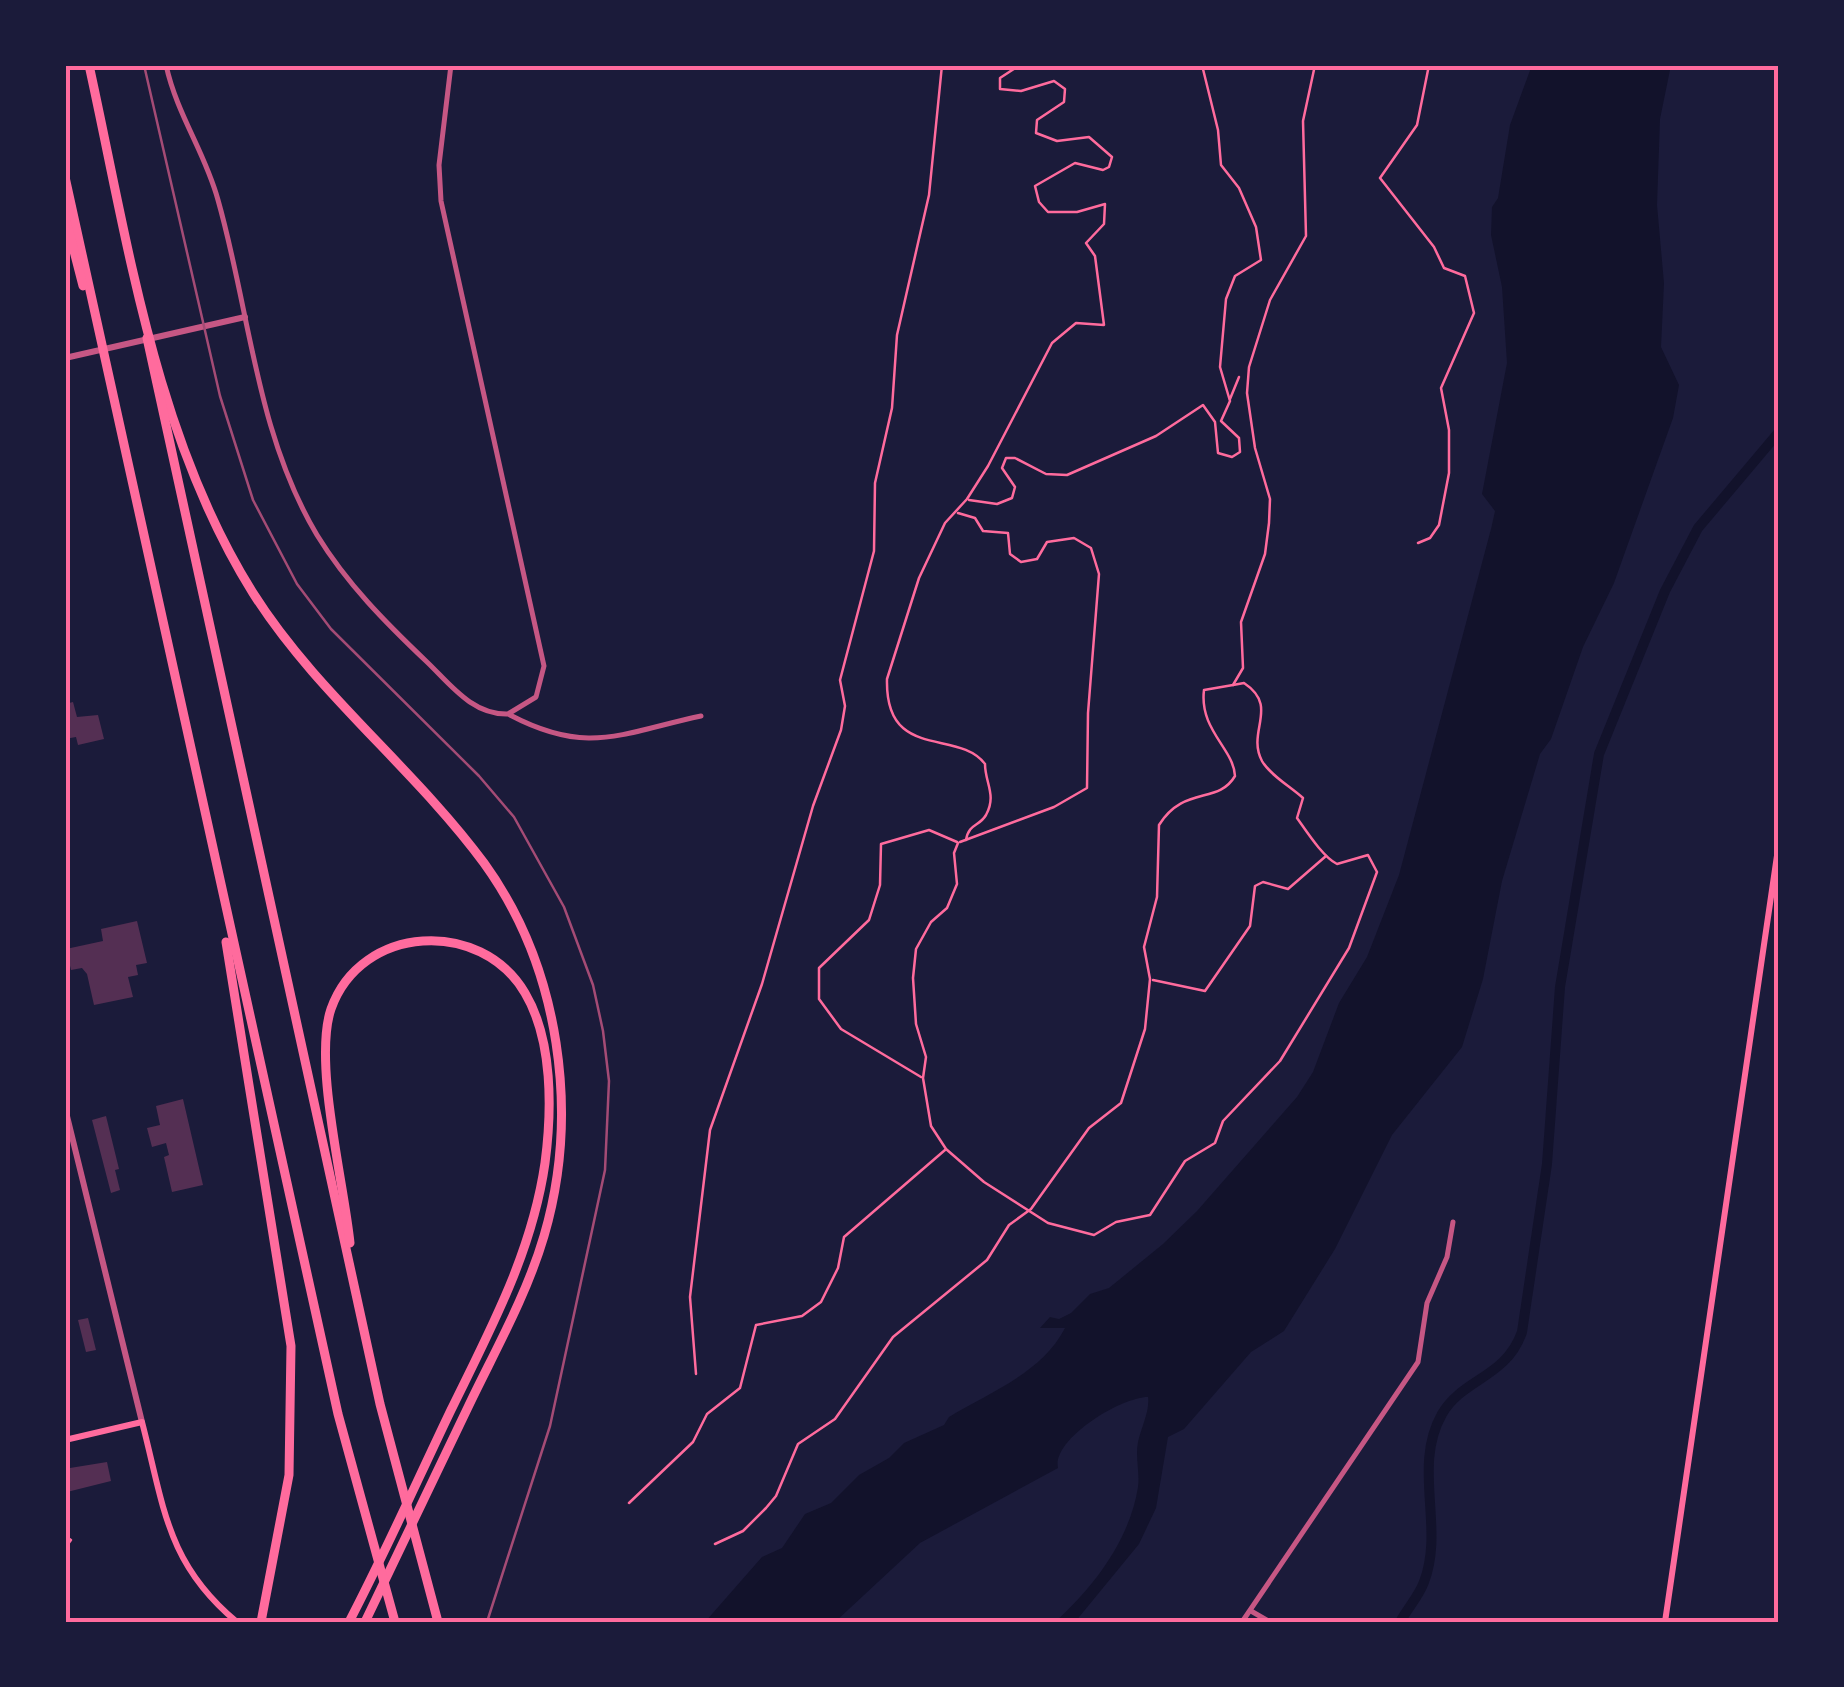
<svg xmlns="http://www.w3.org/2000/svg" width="1844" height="1687" viewBox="0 0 1844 1687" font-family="Jost,sans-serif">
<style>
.water{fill:#12122b}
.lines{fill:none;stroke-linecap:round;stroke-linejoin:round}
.canal{stroke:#12122b;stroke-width:10}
.building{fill:#542f53}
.path{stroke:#ff6b9d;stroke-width:2.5}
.minor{stroke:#c65784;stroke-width:5}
.tertiary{stroke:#c65784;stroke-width:6}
.secondary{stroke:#ff6b9d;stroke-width:6}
.motorway{stroke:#ff6b9d;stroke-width:9}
.rail{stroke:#a44b75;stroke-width:2.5}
.neatline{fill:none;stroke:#ff6b9d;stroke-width:4}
</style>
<rect width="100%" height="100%" fill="#1b1b3a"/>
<path class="water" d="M1532 65H1671L1660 119 1657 205 1664 283 1661 347 1679 385 1673 418 1614 583 1583 647 1551 739 1540 754 1502 881 1483 979 1462 1047 1392 1135 1335 1249 1284 1331 1251 1352 1184 1429 1168 1437 1156 1508 1139 1544 1075 1622H1055C1094 1587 1130 1539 1138 1487 1140 1473 1135 1457 1138 1442 1141 1428 1150 1411 1148 1397 1121 1397 1052 1439 1058 1468L920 1543 835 1622H705L762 1557 782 1548 805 1514 831 1503 859 1475 889 1458 904 1443 944 1425 949 1417C990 1392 1042 1373 1065 1328H1040L1050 1317 1059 1319 1071 1313 1090 1294 1109 1288 1163 1244 1197 1211 1297 1097 1313 1072 1339 1003 1367 957 1399 875 1491 529 1495 511 1482 494 1507 363 1502 287 1491 235 1492 207 1498 198 1510 125Z"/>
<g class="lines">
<path class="canal" d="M1400 1622C1407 1609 1419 1596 1424 1582 1445 1527 1412 1467 1442 1414 1463 1378 1506 1378 1522 1332L1547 1164 1560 987 1599 754 1665 591 1698 528 1779 432"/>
</g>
<g class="building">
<polygon points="73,702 77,717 98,715 104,739 78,745 76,737 65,739 65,704"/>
<polygon points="137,921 147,963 136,965 138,975 128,977 133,997 94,1005 87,974 82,968 71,970 66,949 103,941 101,929"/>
<polygon points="183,1099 203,1185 172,1192 164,1157 169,1155 166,1143 152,1147 147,1128 160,1125 156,1106"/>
<polygon points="106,1116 119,1169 115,1170 120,1190 111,1193 92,1120"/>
<polygon points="88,1318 96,1350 86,1352 78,1320"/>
<polygon points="107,1462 111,1481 67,1492 65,1472 70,1468"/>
</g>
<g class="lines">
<g class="path">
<polyline points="1060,65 1079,65"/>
<polyline points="1230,399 1239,377"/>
<polyline points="969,500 997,504 1012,498 1015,487 1002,468 1006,458 1015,458 1046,474 1067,475 1156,436 1203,405 1215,422 1218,453 1232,457 1240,452 1239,438 1221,421 1230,401 1220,367 1226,299 1235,276 1261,260 1256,227 1239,188 1221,165 1218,130 1202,65"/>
<polyline points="958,513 975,518 983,531 1008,533 1010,554 1021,562 1037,559 1047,542 1074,538 1091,548 1099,574 1088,713 1087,788 1054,807 960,842"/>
<polyline points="1418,543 1430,538 1439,525 1449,473 1449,430 1441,388 1474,313 1465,276 1444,268 1434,247 1380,178 1417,125 1429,65"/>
<path d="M966 840C969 823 979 827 986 815 997 795 985 783 985 764 958 728 885 762 887 679L919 578 945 523 967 499 988 466 1052 343 1076 323 1104 325 1095 256 1086 243 1104 224 1105 204 1077 212H1048L1039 202 1035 186 1075 163 1103 170 1109 167 1112 157 1089 137 1057 141 1036 133 1037 120 1064 102 1065 89 1054 81 1021 91 1000 89V78L1020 65"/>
<path d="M958 843 954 853 957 884 947 908 931 922 916 949 913 978 916 1024 926 1057 923 1078 931 1126 946 1149 984 1182 1048 1223 1094 1235 1116 1222 1150 1215 1185 1161 1215 1143 1223 1121 1280 1061 1349 948 1377 872 1368 855 1337 864C1323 857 1307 832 1297 818L1303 798C1291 787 1270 775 1262 761 1246 731 1280 707 1244 683L1233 685"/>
<polyline points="1153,980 1205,991 1250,926 1255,886 1263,882 1288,889 1326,856"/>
<polyline points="921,1077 841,1029 819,999 819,968 869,920 880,885 881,844 929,830 957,842"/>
<polyline points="696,1374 690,1297 710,1130 762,984 813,806 841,730 845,706 840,680 874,551 875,483 892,408 897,335 929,195 942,65"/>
<polyline points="629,1503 693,1442 707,1414 740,1388 756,1325 802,1316 821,1302 838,1268 844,1237 945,1150"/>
<polyline points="65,1536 71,1540 65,1548"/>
<path d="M715 1544 743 1531 766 1508 776 1496 798 1444 835 1419 893 1337 987 1260 1009 1225 1031 1209 1089 1128 1121 1103 1145 1029 1150 979 1144 947 1157 897 1159 825C1184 785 1218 805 1235 776 1234 749 1199 730 1204 690L1233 685 1243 668 1241 622 1265 554 1269 523 1270 499 1255 448 1247 393 1249 367 1270 300 1306 236 1303 121 1315 65"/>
</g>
<g class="minor">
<path d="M166 65C177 115 205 152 218 200 250 312 256 433 317 535 347 584 386 623 427 662 450 684 472 715 508 714L536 697 544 666 441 201 439 165 451 65"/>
<path d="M510 715C588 756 621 733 701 716"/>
<polyline points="1251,1611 1270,1622"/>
<polyline points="1242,1622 1418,1362 1427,1303 1447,1257 1453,1222"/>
</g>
<g class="tertiary">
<polyline points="65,358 245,317"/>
<polyline points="65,1108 142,1422"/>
</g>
<g class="secondary">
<path d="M65 1440 142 1422C164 1506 166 1563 237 1622"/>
<polyline points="1665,1622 1779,842"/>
</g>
<g class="motorway">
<path d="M89 65C128 242 155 437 253 593 316 693 414 768 484 863 560 968 580 1113 544 1236 527 1294 496 1349 470 1403 435 1476 400 1549 365 1622"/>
<polyline points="65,177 338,1414 395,1622"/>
<polyline points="65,216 83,286"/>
<polyline points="147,338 380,1404 438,1622"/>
<polyline points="226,942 291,1346 289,1475 261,1622"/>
<path d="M349 1622C385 1553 417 1481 451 1410 490 1330 532 1253 545 1163 552 1110 553 1040 525 993 481 918 361 924 331 1009 313 1062 344 1183 350 1243"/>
</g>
<polyline class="rail" points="144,65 220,396 253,500 297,584 331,629 479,776 514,817 564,907 593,985 603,1031 609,1081 605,1170 550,1426 487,1622"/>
</g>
<rect width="1844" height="1687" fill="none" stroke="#1b1b3a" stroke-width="135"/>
<rect x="68" y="68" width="1708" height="1552" class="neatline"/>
</svg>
